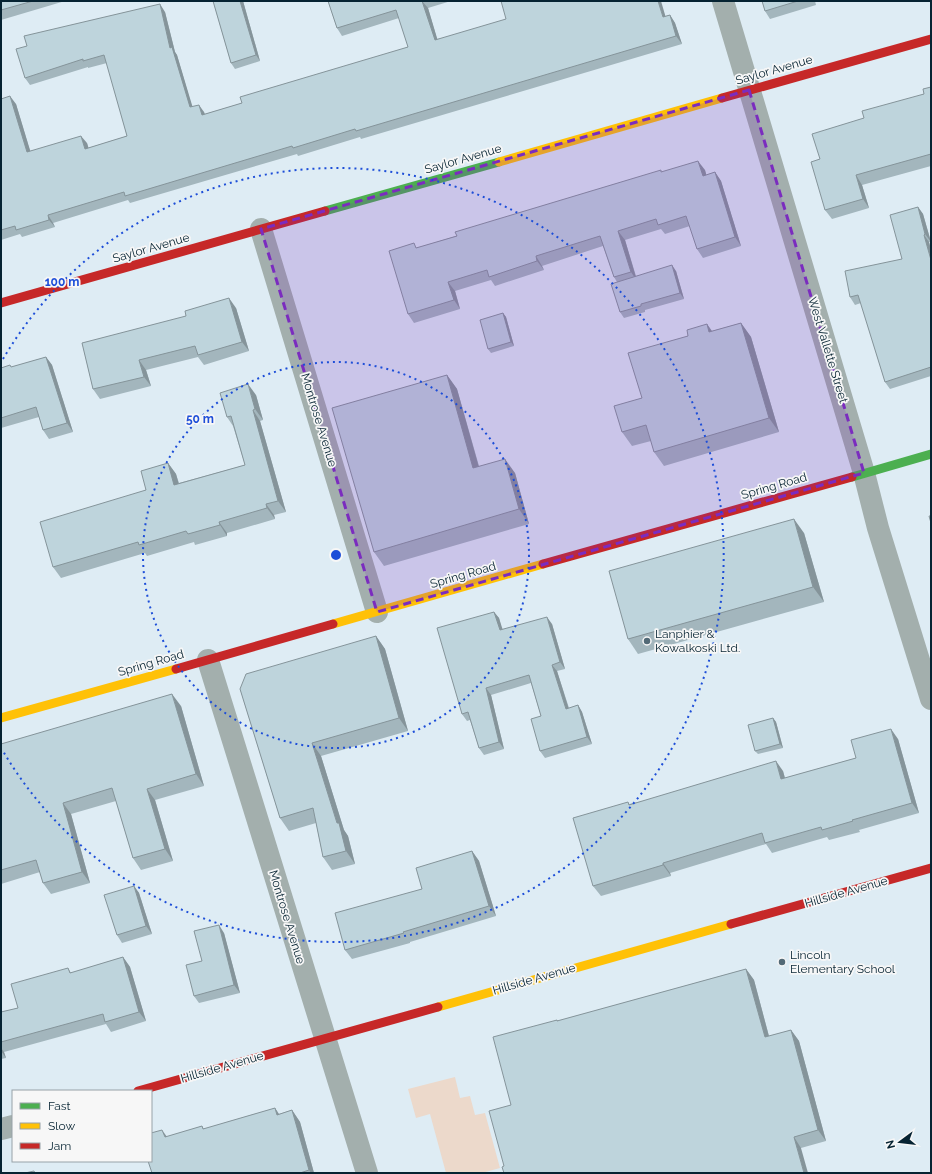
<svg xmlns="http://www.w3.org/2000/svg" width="932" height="1174" viewBox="0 0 932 1174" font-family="Raleway,sans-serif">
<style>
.green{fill:#ecd9cb}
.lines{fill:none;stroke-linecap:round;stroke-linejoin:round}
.street{stroke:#a3afad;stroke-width:22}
.fast{stroke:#4caf50;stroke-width:9}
.slow{stroke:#ffc107;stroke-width:9}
.jam{stroke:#c62828;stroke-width:9}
.wall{fill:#a3b6bd}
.shaded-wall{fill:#85949a}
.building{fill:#bed4dc;stroke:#85949a}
.marked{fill:#7b2cbf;fill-opacity:0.2;stroke:#7b2cbf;stroke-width:3;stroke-dasharray:8 5;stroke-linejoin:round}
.ring{fill:none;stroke:#1d4ed8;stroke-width:2;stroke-dasharray:2 4}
.poi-dot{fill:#526976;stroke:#f7f7f7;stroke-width:1.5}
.labels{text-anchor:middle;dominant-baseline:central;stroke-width:3.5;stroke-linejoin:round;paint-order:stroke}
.street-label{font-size:12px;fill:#062332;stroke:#f7f7f7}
.poi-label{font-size:12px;fill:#062332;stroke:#f7f7f7;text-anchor:start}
.centre{fill:#1d4ed8;stroke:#f7f7f7;stroke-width:2}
.ring-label{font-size:12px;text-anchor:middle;font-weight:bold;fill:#1d4ed8;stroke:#f7f7f7;stroke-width:3.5;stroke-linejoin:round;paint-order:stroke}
</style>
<rect width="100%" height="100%" fill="#deecf4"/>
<polygon class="green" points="455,1077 460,1098 470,1096 475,1115 485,1113 500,1168 482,1173 446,1173 430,1114 416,1118 408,1089"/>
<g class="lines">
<g class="street">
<polyline points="723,1 864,473 878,528 931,699"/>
<polyline points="261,229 377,612"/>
<polyline points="208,660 367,1173"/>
<polyline points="1,1129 13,1126"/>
</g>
<g class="fast">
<polyline points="325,211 499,162"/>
<polyline points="852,477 931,454"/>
</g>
<g class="slow">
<polyline points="499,162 722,98"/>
<polyline points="333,624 543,564"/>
<polyline points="1,718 176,669"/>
<polyline points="438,1007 731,924"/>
</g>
<g class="jam">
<polyline points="722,98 931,39"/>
<polyline points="1,303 325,211"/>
<polyline points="543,564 852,477"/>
<polyline points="176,669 333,624"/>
<polyline points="731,924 931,868"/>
<polyline points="138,1091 438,1007"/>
</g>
</g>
<g class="wall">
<polygon points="1,1 65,1 1,20"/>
<polygon points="213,1 243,1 260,61 235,69 231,63"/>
<polygon points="328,1 451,1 428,8 437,39 666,16 670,15 675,23 682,44 361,139 360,137 298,156 297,154 130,203 128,200 53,223 55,227 22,237 20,234 1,240 1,99 16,104 30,151 87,143 88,148 127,136 107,63 88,68 88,67 30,85 25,78 165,12 175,52 177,55 192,107 204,112 205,114 242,103 408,47 399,18 342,36 337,28"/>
<polygon points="762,1 815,1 816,5 770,19 765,11"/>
<polygon points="931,87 931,166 862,185 869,208 832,219 825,210 820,159 864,118 924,94"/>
<polygon points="705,170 706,175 715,172 721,181 741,246 703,258 697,249 690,226 665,234 661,229 625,240 636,276 676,271 684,299 645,310 645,312 624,318 620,312 617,282 614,277 603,246 542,266 544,270 495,286 491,280 455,291 460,309 414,323 408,314 417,248 662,172"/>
<polygon points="918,207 923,214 931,242 929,242 931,250 931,376 890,389 885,382 861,303 855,305 850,297 902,259"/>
<polygon points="236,308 249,351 204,365 198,357 146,370 151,386 100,399 93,389 82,343"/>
<polygon points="503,313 506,317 514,346 491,353 488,349"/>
<polygon points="741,323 751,337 779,432 664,466 654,452 651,441 632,446 622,432 642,398 688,336 707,324 712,331"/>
<polygon points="46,357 52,365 73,432 49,439 43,430 39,417 1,428 1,368 12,367"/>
<polygon points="447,375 457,389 479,466 515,473 529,524 384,566 374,552"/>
<polygon points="256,395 263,420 260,421 286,512 274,515 275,519 227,533 227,536 195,545 194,542 147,556 145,553 61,578 53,567 146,490 168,463 176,474 179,483 245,465 233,426 227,417"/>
<polygon points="804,533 824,602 638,654 628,639"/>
<polygon points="494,612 499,618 502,630 552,624 565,669 557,671 569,708 578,705 582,712 592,744 545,758 540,751 541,716 531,683 491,695 504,749 484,755 479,748 470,720 467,721 462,714"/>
<polygon points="376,636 385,649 408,731 321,756 344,830 348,836 355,864 332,870 323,857 316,823 289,831 280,818 240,689"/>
<polygon points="181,706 204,786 155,800 173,861 141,870 133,858 116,801 71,814 90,883 51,894 43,883 40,872 1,884 1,744"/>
<polygon points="773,718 776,722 783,748 758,754 755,751"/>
<polygon points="898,739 919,813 859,830 860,832 829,840 827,837 772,853 766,844 670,873 671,876 601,896 593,886 628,802 629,804 783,771 785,778 856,758"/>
<polygon points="472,851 479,861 496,916 410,942 410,943 352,959 345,950 422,889"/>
<polygon points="134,886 139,893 152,934 122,943 117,935"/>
<polygon points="224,933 240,993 199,1003 194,996 202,961"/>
<polygon points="123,957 130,967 146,1021 111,1032 106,1024 4,1052 6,1058 1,1059 1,1012 18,1008 68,968 71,973"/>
<polygon points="746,969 754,980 769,1036 791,1030 799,1041 826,1141 801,1148 504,1166 511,1105 557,1020 558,1021"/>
<polygon points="275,1108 279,1114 292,1110 300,1122 314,1173 152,1173 167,1137 202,1126 204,1129"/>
</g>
<g class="shaded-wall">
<polygon points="240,1 243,1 260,61 256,55"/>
<polygon points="422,1 428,8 440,48 435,40"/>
<polygon points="658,1 661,1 668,25 663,17"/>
<polygon points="160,4 165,12 175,52 177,55 195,115 190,107 170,48"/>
<polygon points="670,15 675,23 682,44 676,36"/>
<polygon points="10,96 16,104 33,160 27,152"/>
<polygon points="199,105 204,112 207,123 202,115"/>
<polygon points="81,136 87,143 91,156 85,149"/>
<polygon points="698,161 705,170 709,185 703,176"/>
<polygon points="715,172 721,181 741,246 735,237"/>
<polygon points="856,175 862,185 869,208 863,199"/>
<polygon points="918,207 923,214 931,242 925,234"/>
<polygon points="48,215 53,223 55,227 49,220"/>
<polygon points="618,231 625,240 637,281 631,272"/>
<polygon points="924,235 929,242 931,250 931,260"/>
<polygon points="536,256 542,266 544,270 537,261"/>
<polygon points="672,265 676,271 684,299 680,293"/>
<polygon points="448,282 455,291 460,309 454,300"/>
<polygon points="229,298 236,308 249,351 242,342"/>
<polygon points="503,313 506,317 514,346 511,342"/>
<polygon points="741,323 751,337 779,432 769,418"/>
<polygon points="707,324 717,339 709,332"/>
<polygon points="46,357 52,365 73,432 67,423"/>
<polygon points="139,360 146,370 151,386 144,377"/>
<polygon points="447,375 457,389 483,482 473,468"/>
<polygon points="248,384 256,395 263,420 255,409"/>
<polygon points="253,410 260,421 286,512 278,501"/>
<polygon points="505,459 515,473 529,524 519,509"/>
<polygon points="168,463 176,474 182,496 174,485"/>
<polygon points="266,504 274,515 275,519 267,508"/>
<polygon points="794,519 804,533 824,602 813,587"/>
<polygon points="219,522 227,533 227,536 220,525"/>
<polygon points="494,612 499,618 505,637 500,630"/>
<polygon points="547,617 552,624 565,669 560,662"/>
<polygon points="376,636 385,649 408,731 399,718"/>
<polygon points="552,665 557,671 571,716 566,709"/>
<polygon points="486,688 491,695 504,749 499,742"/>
<polygon points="172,694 181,706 204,786 196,774"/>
<polygon points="578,705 582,712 592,744 587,737"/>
<polygon points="773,718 776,722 783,748 780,744"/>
<polygon points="891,729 898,739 919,813 912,803"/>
<polygon points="312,743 321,756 344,830 348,836 355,864 346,851"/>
<polygon points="776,761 783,771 788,790 781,779"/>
<polygon points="147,789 155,800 173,861 165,849"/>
<polygon points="63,803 71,814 90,883 82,872"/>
<polygon points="472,851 479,861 496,916 489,906"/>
<polygon points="663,863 670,873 671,876 663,865"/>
<polygon points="134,886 139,893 152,934 146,926"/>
<polygon points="219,925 224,933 240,993 234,985"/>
<polygon points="123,957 130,967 146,1021 139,1012"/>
<polygon points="746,969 754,980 772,1048 765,1037"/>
<polygon points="791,1030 799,1041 826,1141 818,1130"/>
<polygon points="1,1048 4,1052 6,1058 1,1051"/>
<polygon points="275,1108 282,1119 277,1115"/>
<polygon points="292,1110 300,1122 314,1173 311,1173 309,1170"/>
<polygon points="162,1130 170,1141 165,1137"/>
<polygon points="794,1137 801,1148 808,1173 804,1173"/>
</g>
<g class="building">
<polygon points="1,1 33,1 1,10"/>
<polygon points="213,1 240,1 256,55 231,63"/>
<polygon points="328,1 422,1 435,40 506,19 501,1 658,1 663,17 670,15 676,36 356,131 355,129 293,148 292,146 125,196 124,192 48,215 49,220 16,230 15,226 1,230 1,99 10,96 27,152 81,136 85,149 127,136 104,55 83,61 83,59 25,78 16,49 27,46 24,36 160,4 170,48 172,47 190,107 199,105 202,115 242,103 240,97 408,47 396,10 337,28"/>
<polygon points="762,1 798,1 765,11"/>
<polygon points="931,87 931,154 856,175 863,199 825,210 811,162 820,159 812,134 864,118 862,111 924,94 923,89"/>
<polygon points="698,161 703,176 715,172 735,237 697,249 686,216 658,225 656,219 618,231 631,272 614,277 600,236 536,256 537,261 489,277 487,270 448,282 454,300 408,314 389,251 414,243 416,248 457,236 455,232 661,170 661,172"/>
<polygon points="918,207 925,234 924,235 931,260 931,367 885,382 858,295 850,297 845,271 902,259 890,215"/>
<polygon points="672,265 680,293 641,304 641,306 620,312 611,284"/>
<polygon points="229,298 242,342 198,355 195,346 139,360 144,377 93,389 82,343 186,316 185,311"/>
<polygon points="503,313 511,342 488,349 480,320"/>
<polygon points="741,323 769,418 654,452 646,425 622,432 614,406 642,398 628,353 688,336 687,330 707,324 709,332"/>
<polygon points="46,357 67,423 43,430 36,407 1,418 1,368 10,365 11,367"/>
<polygon points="447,375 473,468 505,459 519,509 374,552 332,408"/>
<polygon points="248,384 255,409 253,410 278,501 266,504 267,508 219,522 220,525 188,534 186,531 139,545 138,542 53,567 40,522 146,490 141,471 168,463 174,485 245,465 231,416 227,417 220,393"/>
<polygon points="929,516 931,516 931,523"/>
<polygon points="794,519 813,587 628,639 609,571"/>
<polygon points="494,612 500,630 547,617 560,662 552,665 566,709 578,705 587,737 540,751 531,719 541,716 529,675 486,688 499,742 479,748 468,712 462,714 437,628"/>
<polygon points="376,636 399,718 312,743 337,823 339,823 346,851 323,857 313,808 280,818 240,689 246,674"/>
<polygon points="172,694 196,774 147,789 165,849 133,858 112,788 63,803 82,872 43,883 36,860 1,870 1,744"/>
<polygon points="773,718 780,744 755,751 748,725"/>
<polygon points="891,729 912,803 852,820 853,821 822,830 821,827 765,843 762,833 663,863 663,865 593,886 573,818 628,802 629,805 776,761 781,779 856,758 851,740"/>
<polygon points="472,851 489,906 403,932 404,933 345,950 335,913 422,889 416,868"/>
<polygon points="134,886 146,926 117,935 104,895"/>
<polygon points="219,925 234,985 194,996 186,965 202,961 194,931"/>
<polygon points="123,957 139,1012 105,1022 103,1014 1,1042 1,1012 18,1008 11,984 68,968 70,973"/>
<polygon points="746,969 765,1037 791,1030 818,1130 794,1137 804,1173 504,1173 502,1167 504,1166 489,1111 511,1105 493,1037 557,1020 557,1021"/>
<polygon points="275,1108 277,1115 292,1110 309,1170 300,1173 152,1173 148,1161 151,1161 151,1133 162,1130 165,1137 202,1126 203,1129"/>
<polygon points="34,1171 35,1173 25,1173"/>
</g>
<path class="marked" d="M749 90 864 473 377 612 261 229Z"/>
<g class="ring">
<circle cx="336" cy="555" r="193"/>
<path d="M3 359A387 387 0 1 1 3 751"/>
</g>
<g class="poi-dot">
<circle cx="647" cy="641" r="4"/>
<circle cx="782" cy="962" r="4"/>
</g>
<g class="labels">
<g class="street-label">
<text transform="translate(774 70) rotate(-16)">Saylor Avenue</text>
<text transform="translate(463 159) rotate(-16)">Saylor Avenue</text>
<text transform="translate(151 248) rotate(-16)">Saylor Avenue</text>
<text transform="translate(828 350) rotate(73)">West Vallette Street</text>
<text transform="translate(319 420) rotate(73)">Montrose Avenue</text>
<text transform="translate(774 486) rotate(-16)">Spring Road</text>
<text transform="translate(463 575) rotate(-16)">Spring Road</text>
<text transform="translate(151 663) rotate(-16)">Spring Road</text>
<text transform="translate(846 892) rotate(-16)">Hillside Avenue</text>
<text transform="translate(287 917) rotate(73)">Montrose Avenue</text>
<text transform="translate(534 979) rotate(-16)">Hillside Avenue</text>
<text transform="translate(222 1067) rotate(-16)">Hillside Avenue</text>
</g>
<g class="poi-label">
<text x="655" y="634">Lanphier &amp;<tspan x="655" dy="14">Kowalkoski Ltd.</tspan></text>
<text x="790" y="955">Lincoln<tspan x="790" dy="14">Elementary School</tspan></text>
</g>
</g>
<circle cx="336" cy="555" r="6" class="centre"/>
<g class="ring-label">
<text x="62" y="286">100 m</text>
<text x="200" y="423">50 m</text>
</g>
<rect width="932" height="1174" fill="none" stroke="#062332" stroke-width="4"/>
<rect x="12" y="1090" width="140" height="72" fill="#f7f7f7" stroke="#97a2a8"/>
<rect x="20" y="1103" width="20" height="6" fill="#4caf50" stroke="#97a2a8"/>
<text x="48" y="1110" font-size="12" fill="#062332">Fast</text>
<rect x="20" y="1123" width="20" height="6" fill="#ffc107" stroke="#97a2a8"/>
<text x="48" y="1130" font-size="12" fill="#062332">Slow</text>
<rect x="20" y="1143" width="20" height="6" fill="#c62828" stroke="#97a2a8"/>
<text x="48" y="1150" font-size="12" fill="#062332">Jam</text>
<g transform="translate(900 1142) rotate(255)" stroke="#f7f7f7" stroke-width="3" paint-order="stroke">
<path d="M0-3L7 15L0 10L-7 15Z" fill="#062332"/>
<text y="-6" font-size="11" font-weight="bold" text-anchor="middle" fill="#062332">N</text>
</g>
</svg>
